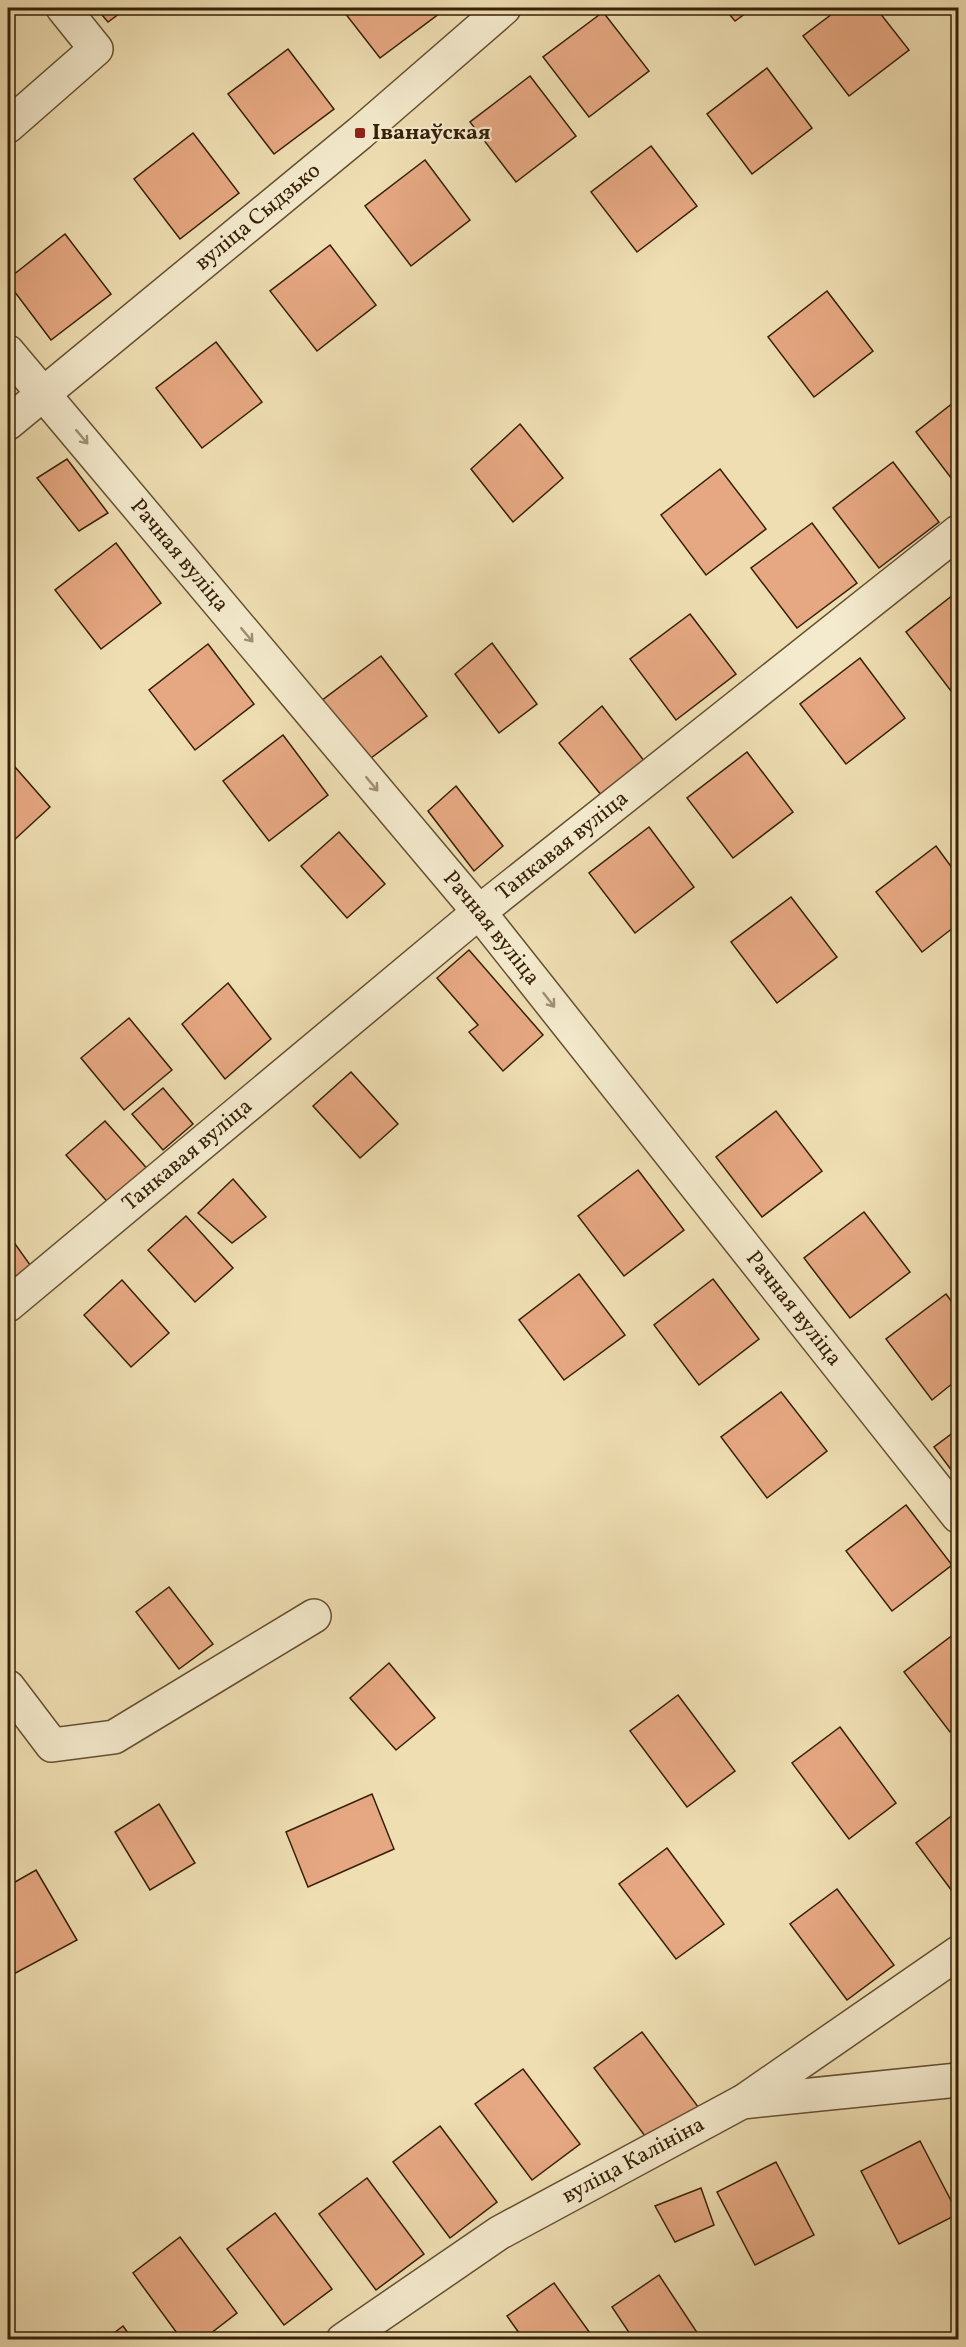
<svg xmlns="http://www.w3.org/2000/svg" width="966" height="2347" viewBox="0 0 966 2347" font-family="Vollkorn,serif">
<style>
.building{fill:#e6a882;stroke:#372006;stroke-width:1.5}
.lines{fill:none;stroke-linecap:round;stroke-linejoin:round}
.minor-casing{stroke:#655031;stroke-width:36}
.minor{stroke:#f4eacd;stroke-width:33}
.oneway{stroke:#9f8f73}
.poi-dot{fill:#8f2418;stroke:#f4eacd;stroke-width:2}
.labels{text-anchor:middle;dominant-baseline:central;stroke-width:4.5;stroke-linejoin:round;paint-order:stroke}
.poi-label{font-size:22px;font-weight:bold;fill:#372006;stroke:#f4eacd;text-anchor:start}
.street-label{font-size:22px;fill:#372006;stroke:#f4eacd}
</style>
<rect width="100%" height="100%" fill="#eedeb2"/>
<filter id="stains"><feTurbulence type="fractalNoise" baseFrequency=".00333" numOctaves="4"/><feColorMatrix values="0 0 0 0 .2 0 0 0 0 .09 0 0 0 0 .02 0 0 0 .5 -.17"/></filter>
<radialGradient id="worn" r=".72"><stop offset=".6" stop-color="#630" stop-opacity="0"/><stop offset="1" stop-color="#630" stop-opacity=".3"/></radialGradient>
<g class="building">
<polygon points="96,8 127,8 108,22"/>
<polygon points="341,8 436,8 440,13 380,58"/>
<polygon points="724,8 753,8 735,21"/>
<polygon points="840,8 876,8 909,50 849,96 803,36"/>
<polygon points="603,12 649,71 589,117 543,57"/>
<polygon points="288,49 334,109 274,154 228,94"/>
<polygon points="767,68 812,128 752,174 707,114"/>
<polygon points="530,76 576,136 516,182 470,122"/>
<polygon points="193,133 239,193 180,239 134,179"/>
<polygon points="651,146 697,206 637,252 591,192"/>
<polygon points="425,160 470,220 411,266 365,206"/>
<polygon points="65,234 111,294 51,340 8,283 8,279"/>
<polygon points="330,245 376,305 317,351 270,291"/>
<polygon points="827,291 873,351 814,397 768,337"/>
<polygon points="216,342 262,402 202,448 156,388"/>
<polygon points="958,399 958,487 916,432"/>
<polygon points="520,424 563,478 513,522 471,469"/>
<polygon points="67,459 108,513 79,531 37,478"/>
<polygon points="893,462 939,522 879,568 833,508"/>
<polygon points="720,469 766,529 706,575 661,515"/>
<polygon points="812,523 857,583 797,628 751,568"/>
<polygon points="116,543 161,603 101,649 55,590"/>
<polygon points="958,591 958,686 951,691 906,632"/>
<polygon points="690,614 736,674 676,720 630,659"/>
<polygon points="492,643 537,704 499,733 455,674"/>
<polygon points="208,644 254,704 195,750 149,690"/>
<polygon points="381,656 427,716 367,761 321,701"/>
<polygon points="860,658 905,718 846,764 800,704"/>
<polygon points="602,706 648,766 606,801 559,743"/>
<polygon points="283,735 328,795 269,841 223,781"/>
<polygon points="747,752 793,812 733,858 687,798"/>
<polygon points="8,759 50,807 12,842 8,837"/>
<polygon points="456,786 503,846 474,871 428,811"/>
<polygon points="649,827 694,887 635,933 589,873"/>
<polygon points="339,832 385,884 347,918 301,866"/>
<polygon points="936,846 958,876 958,924 922,952 876,892"/>
<polygon points="791,897 837,957 777,1003 731,942"/>
<polygon points="469,950 543,1035 503,1071 469,1032 478,1025 437,978"/>
<polygon points="228,983 271,1039 225,1079 182,1024"/>
<polygon points="129,1018 172,1070 124,1110 81,1058"/>
<polygon points="351,1072 398,1124 360,1158 313,1106"/>
<polygon points="163,1088 193,1124 163,1150 132,1114"/>
<polygon points="776,1111 822,1171 762,1217 716,1157"/>
<polygon points="105,1121 151,1173 112,1207 66,1155"/>
<polygon points="638,1170 684,1230 624,1276 578,1216"/>
<polygon points="233,1179 266,1217 232,1243 198,1213"/>
<polygon points="864,1212 910,1272 850,1318 804,1258"/>
<polygon points="186,1216 233,1268 195,1302 148,1250"/>
<polygon points="8,1234 33,1269 8,1289"/>
<polygon points="579,1274 625,1335 564,1380 519,1320"/>
<polygon points="713,1279 759,1339 699,1385 654,1325"/>
<polygon points="122,1280 169,1333 131,1367 84,1315"/>
<polygon points="946,1294 958,1310 958,1379 932,1400 886,1339"/>
<polygon points="781,1392 827,1451 767,1498 721,1437"/>
<polygon points="958,1429 958,1479 934,1447"/>
<polygon points="906,1505 952,1565 892,1611 846,1551"/>
<polygon points="169,1587 213,1644 179,1669 136,1612"/>
<polygon points="958,1631 958,1726 950,1732 904,1672"/>
<polygon points="389,1663 435,1718 396,1750 350,1698"/>
<polygon points="678,1695 735,1771 687,1807 630,1731"/>
<polygon points="840,1727 896,1803 849,1839 792,1763"/>
<polygon points="372,1794 394,1849 308,1887 286,1832"/>
<polygon points="159,1804 195,1863 150,1890 115,1832"/>
<polygon points="958,1811 958,1899 916,1843"/>
<polygon points="667,1848 724,1924 676,1959 619,1884"/>
<polygon points="36,1870 77,1940 10,1976 8,1972 8,1886"/>
<polygon points="837,1889 894,1965 847,2000 790,1924"/>
<polygon points="642,2032 699,2108 651,2144 594,2068"/>
<polygon points="523,2069 580,2144 532,2180 475,2104"/>
<polygon points="440,2126 497,2202 450,2238 393,2162"/>
<polygon points="920,2141 958,2214 899,2244 861,2171"/>
<polygon points="776,2162 814,2235 755,2265 717,2192"/>
<polygon points="367,2178 424,2254 376,2290 319,2214"/>
<polygon points="701,2188 714,2225 675,2242 655,2206"/>
<polygon points="275,2213 332,2289 284,2325 227,2249"/>
<polygon points="180,2237 237,2313 202,2340 182,2340 133,2273"/>
<polygon points="659,2275 702,2340 634,2340 612,2307"/>
<polygon points="554,2283 595,2340 524,2340 507,2316"/>
<polygon points="123,2326 133,2340 105,2340"/>
</g>
<g class="lines">
<g class="minor-casing">
<g id="minor">
<polyline points="8,126 96,49 63,8"/>
<path id="s1" d="M8 352 479 912 958 1516"/>
<path id="s2" d="M8 423 360 133 504 8"/>
<path id="s3" d="M8 1305 479 912 958 532"/>
<polyline points="8,1687 52,1745 114,1737 314,1616"/>
<polyline points="744,2101 958,1953"/>
<path id="s4" d="M343 2340 499 2233 742 2102 958 2080"/>
</g>
</g>
<use href="#minor" class="minor"/>
</g>
<defs><path id="oneway-shaft" d="M-6 0H5M1.5-3L5.5 0L1.5 3" fill="none" stroke-width="1.6" stroke-linecap="round" stroke-linejoin="round" transform="scale(1.5)"/></defs>
<g class="oneway">
<use href="#oneway-shaft" transform="translate(82 437) rotate(50)"/>
<use href="#oneway-shaft" transform="translate(247 635) rotate(50)"/>
<use href="#oneway-shaft" transform="translate(372 784) rotate(50)"/>
<use href="#oneway-shaft" transform="translate(549 1000) rotate(52)"/>
</g>
<rect class="poi-dot" x="354" y="127" width="12" height="12" rx="3"/>
<g class="labels">
<g class="poi-label">
<text x="372" y="133">Іванаўская</text>
</g>
<g class="street-label">
<text stroke="none"><textPath href="#s2" startOffset="324">вуліца Сыдзько</textPath></text>
<text stroke="none"><textPath href="#s1" startOffset="266">Рачная вуліца</textPath></text>
<text stroke="none"><textPath href="#s3" startOffset="720">Танкавая вуліца</textPath></text>
<text stroke="none"><textPath href="#s1" startOffset="752">Рачная вуліца</textPath></text>
<text stroke="none"><textPath href="#s3" startOffset="234">Танкавая вуліца</textPath></text>
<text stroke="none"><textPath href="#s1" startOffset="1238">Рачная вуліца</textPath></text>
<text stroke="none"><textPath href="#s4" startOffset="342">вуліца Калініна</textPath></text>
</g>
</g>
<rect width="966" height="2347" fill="none" stroke="#eedeb2" stroke-width="30"/>
<rect x="9" y="9" width="948" height="2329" fill="none" stroke="#372006" stroke-width="3"/>
<rect x="15" y="15" width="936" height="2317" fill="none" stroke="#372006" stroke-width="1.5"/>
<rect width="100%" height="100%" filter="url(#stains)"/>
<rect width="100%" height="100%" fill="url(#worn)"/>
</svg>
